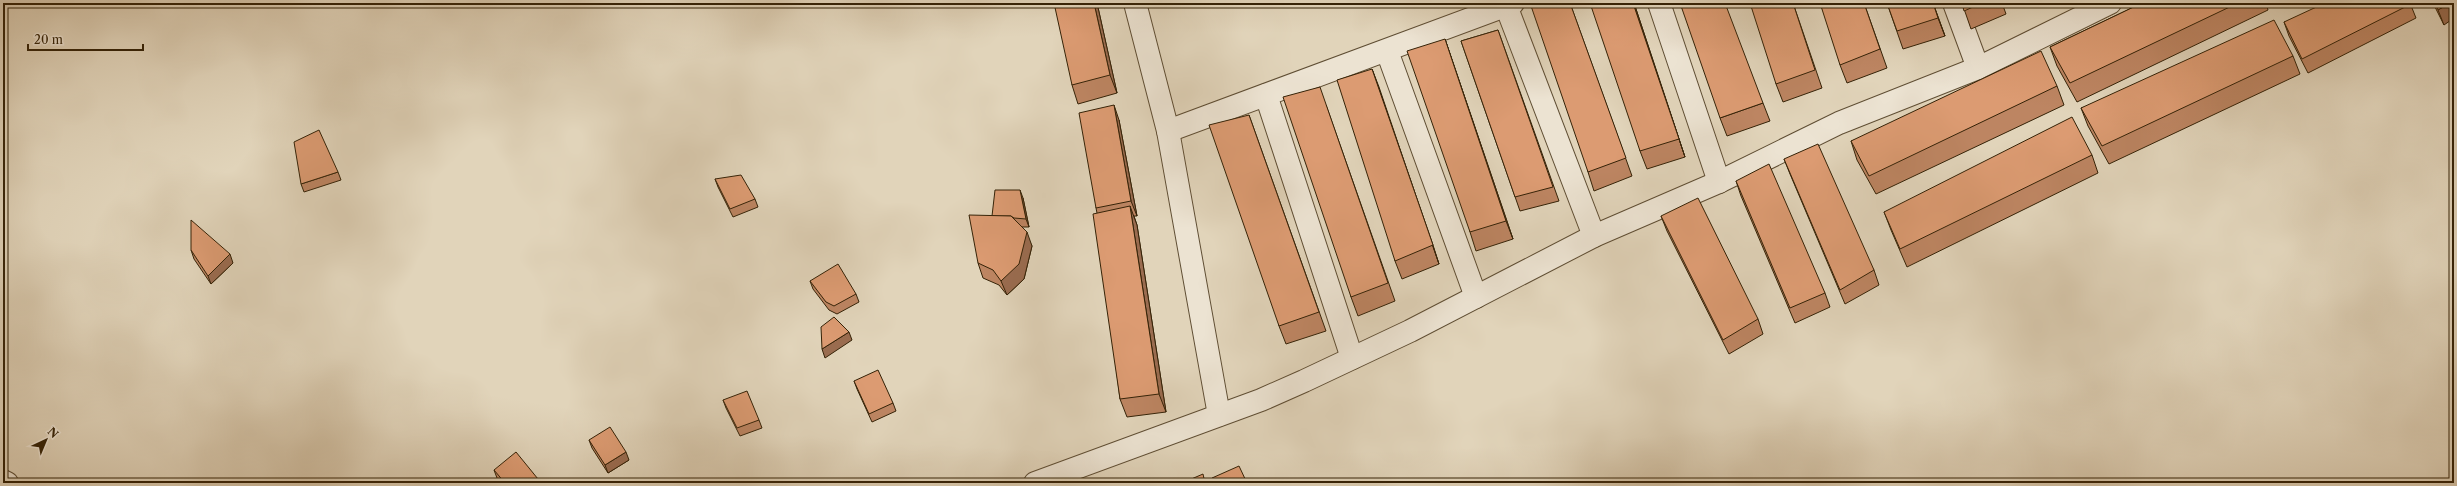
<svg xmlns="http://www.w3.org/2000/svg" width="2457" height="486" viewBox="0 0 2457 486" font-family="'Libre Caslon Text',serif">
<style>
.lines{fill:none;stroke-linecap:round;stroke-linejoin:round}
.minor-casing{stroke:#5f4e34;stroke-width:24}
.minor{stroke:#ece3d2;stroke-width:22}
.wall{fill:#bd8562;stroke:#342207}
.shaded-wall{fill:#9a6c50;stroke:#342207}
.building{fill:#dc9b72;stroke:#342207}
</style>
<rect width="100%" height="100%" fill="#e1d4ba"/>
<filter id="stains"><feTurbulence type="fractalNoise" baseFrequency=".005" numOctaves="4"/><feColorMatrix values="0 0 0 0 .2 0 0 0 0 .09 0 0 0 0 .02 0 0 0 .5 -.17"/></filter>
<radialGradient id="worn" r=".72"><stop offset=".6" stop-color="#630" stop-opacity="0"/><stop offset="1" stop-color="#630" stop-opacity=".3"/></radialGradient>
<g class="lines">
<g class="minor-casing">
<g id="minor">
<polyline points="1135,3 1168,131 1219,415"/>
<polyline points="1505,3 1594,236"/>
<polyline points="1659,3 1719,182"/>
<polyline points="1954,3 1978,68"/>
<polyline points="1387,51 1476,297"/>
<polyline points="1266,95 1352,358"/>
<polyline points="1168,131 1513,3"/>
<polyline points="3,481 7,483"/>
<polyline points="1035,483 1261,400 1304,381 1410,331 1594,236 1719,182 1839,123 1978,68 2110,3"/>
</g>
</g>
<use href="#minor" class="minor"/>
</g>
<g class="wall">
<polygon points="1097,3 1117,93 1078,104 1072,85"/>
<polygon points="1570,3 1632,176 1594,191 1588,172"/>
<polygon points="1634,3 1685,157 1647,169 1640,151"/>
<polygon points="1793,3 1822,88 1783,102 1776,84"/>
<polygon points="1864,3 1887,68 1847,83 1840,65"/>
<polygon points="1887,3 1933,3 1945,36 1903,49"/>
<polygon points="1962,3 2002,3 2006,14 1971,29"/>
<polygon points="2142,3 2266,3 2268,10 2077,102 2057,66 2050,47"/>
<polygon points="2410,3 2416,18 2308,73 2289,36 2284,22"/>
<polygon points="2433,3 2454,3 2444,25"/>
<polygon points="1498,30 1559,201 1520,211 1461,41"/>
<polygon points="1445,39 1513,239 1476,251 1470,232"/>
<polygon points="2293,56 2300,74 2109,164 2088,126 2081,108"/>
<polygon points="1372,69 1439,264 1402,279 1395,261"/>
<polygon points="2057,86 2064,105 1876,194 1857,160 1851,141"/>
<polygon points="1763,103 1770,121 1727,136 1720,118"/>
<polygon points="1326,105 1395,301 1358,316 1351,297"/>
<polygon points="1249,115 1326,331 1286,344 1279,326"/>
<polygon points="1119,120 1137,216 1134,216 1137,225 1166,412 1127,417 1120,399 1097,213 1096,208"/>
<polygon points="2092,155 2098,173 1907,267 1891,230 1884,212"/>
<polygon points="1784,159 1874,270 1879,285 1845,304 1790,174"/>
<polygon points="338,172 341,180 304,192 301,184"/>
<polygon points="715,179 755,199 758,207 733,217 718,187"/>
<polygon points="1736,181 1825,293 1830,307 1795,323 1741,196"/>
<polygon points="1023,198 1029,227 1022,227 1032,246 1024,279 1007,295 999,285 983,278 978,263"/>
<polygon points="1661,216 1758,319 1763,334 1729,354 1667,231"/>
<polygon points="191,250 233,263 211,284 194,259"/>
<polygon points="810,281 856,294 859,302 837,314 829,310 813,289"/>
<polygon points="854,381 893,403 896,411 872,422 857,389"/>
<polygon points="723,400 759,420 762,428 740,436 726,408"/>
<polygon points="589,440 629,460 608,473 592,448"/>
<polygon points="494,470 538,479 539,483 501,483 497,478"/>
</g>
<g class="shaded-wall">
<polygon points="1094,3 1097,3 1117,93 1110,75"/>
<polygon points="1633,3 1634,3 1685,157 1679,139"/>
<polygon points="1933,3 1945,36 1938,18"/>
<polygon points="2450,3 2454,3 2454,18 2444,25 2438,10"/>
<polygon points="1445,39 1451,57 1513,239 1506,221"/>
<polygon points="1372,69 1379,87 1439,264 1433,245"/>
<polygon points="1114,105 1119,120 1137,216 1131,201"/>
<polygon points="1020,190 1023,198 1029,227 1026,219"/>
<polygon points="1130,206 1137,225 1166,412 1159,394"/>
<polygon points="1027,232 1032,246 1024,279 1007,295 1001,281"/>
<polygon points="230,254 233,263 211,284 208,276"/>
<polygon points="849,332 852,340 825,358 822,349"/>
<polygon points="626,452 629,460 608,473 605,465"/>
<polygon points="538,479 539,483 532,483"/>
</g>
<g class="building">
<polygon points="1054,3 1094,3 1110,75 1072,85"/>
<polygon points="1530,3 1570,3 1626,158 1588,172"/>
<polygon points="1590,3 1633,3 1679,139 1640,151"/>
<polygon points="1680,3 1725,3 1763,103 1720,118"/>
<polygon points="1750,3 1793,3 1815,70 1776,84"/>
<polygon points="1820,3 1864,3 1880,49 1840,65"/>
<polygon points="1887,3 1933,3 1938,18 1897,31"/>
<polygon points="1962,3 1982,3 1964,11"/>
<polygon points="2142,3 2238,3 2070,83 2050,47"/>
<polygon points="2325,3 2410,3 2411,4 2302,59 2284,22"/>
<polygon points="2435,3 2450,3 2438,10"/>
<polygon points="2274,20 2293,56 2102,146 2081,108"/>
<polygon points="1498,30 1553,187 1515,197 1461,41"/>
<polygon points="1445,39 1506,221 1470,232 1407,51"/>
<polygon points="2041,51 2057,86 1869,176 1851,141"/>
<polygon points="1372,69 1433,245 1395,261 1337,80"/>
<polygon points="1320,87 1388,283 1351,297 1283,97"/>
<polygon points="1114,105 1131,201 1096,208 1079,113"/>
<polygon points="1249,115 1319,312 1279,326 1209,125"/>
<polygon points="2072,117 2092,155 1900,249 1884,212"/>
<polygon points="319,130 338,172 301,184 294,142"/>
<polygon points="1818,144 1874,270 1840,290 1784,159"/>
<polygon points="1769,164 1825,293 1790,308 1736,181"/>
<polygon points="741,175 755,199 730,209 715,179"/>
<polygon points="995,190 1020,190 1026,219 1014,218 1011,216 992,216"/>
<polygon points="1698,198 1758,319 1723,340 1661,216"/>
<polygon points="1130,206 1159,394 1120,399 1093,214"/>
<polygon points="969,215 1011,216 1027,232 1019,264 1001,281 993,270 978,263"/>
<polygon points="191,220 230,254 208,276 191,250"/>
<polygon points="838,264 856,294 834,306 826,302 810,281"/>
<polygon points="834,317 849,332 822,349 821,327"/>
<polygon points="878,370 893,403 869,414 854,381"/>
<polygon points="747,391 759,420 737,428 723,400"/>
<polygon points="610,427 626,452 605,465 589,440"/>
<polygon points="516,452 538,479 532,483 505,483 494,470"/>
<polygon points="1239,466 1247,483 1214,483 1212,478"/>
<polygon points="1203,474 1205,483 1182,483"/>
</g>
<rect width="2457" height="486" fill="none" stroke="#e1d4ba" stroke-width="16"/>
<rect x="4" y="4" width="2449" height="478" fill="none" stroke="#342207" stroke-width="2"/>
<rect x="8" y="8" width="2441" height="470" fill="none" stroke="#342207"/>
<g transform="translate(46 440) rotate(44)" stroke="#ece3d2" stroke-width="3" paint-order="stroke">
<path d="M0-3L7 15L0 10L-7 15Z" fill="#342207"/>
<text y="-6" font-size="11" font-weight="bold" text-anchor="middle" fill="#342207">N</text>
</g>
<path d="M28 44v6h115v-6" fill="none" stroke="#342207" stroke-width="2"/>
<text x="34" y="44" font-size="12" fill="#342207" stroke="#ece3d2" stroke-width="3" paint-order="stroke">20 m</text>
<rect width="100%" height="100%" filter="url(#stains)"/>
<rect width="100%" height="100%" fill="url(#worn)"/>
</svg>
